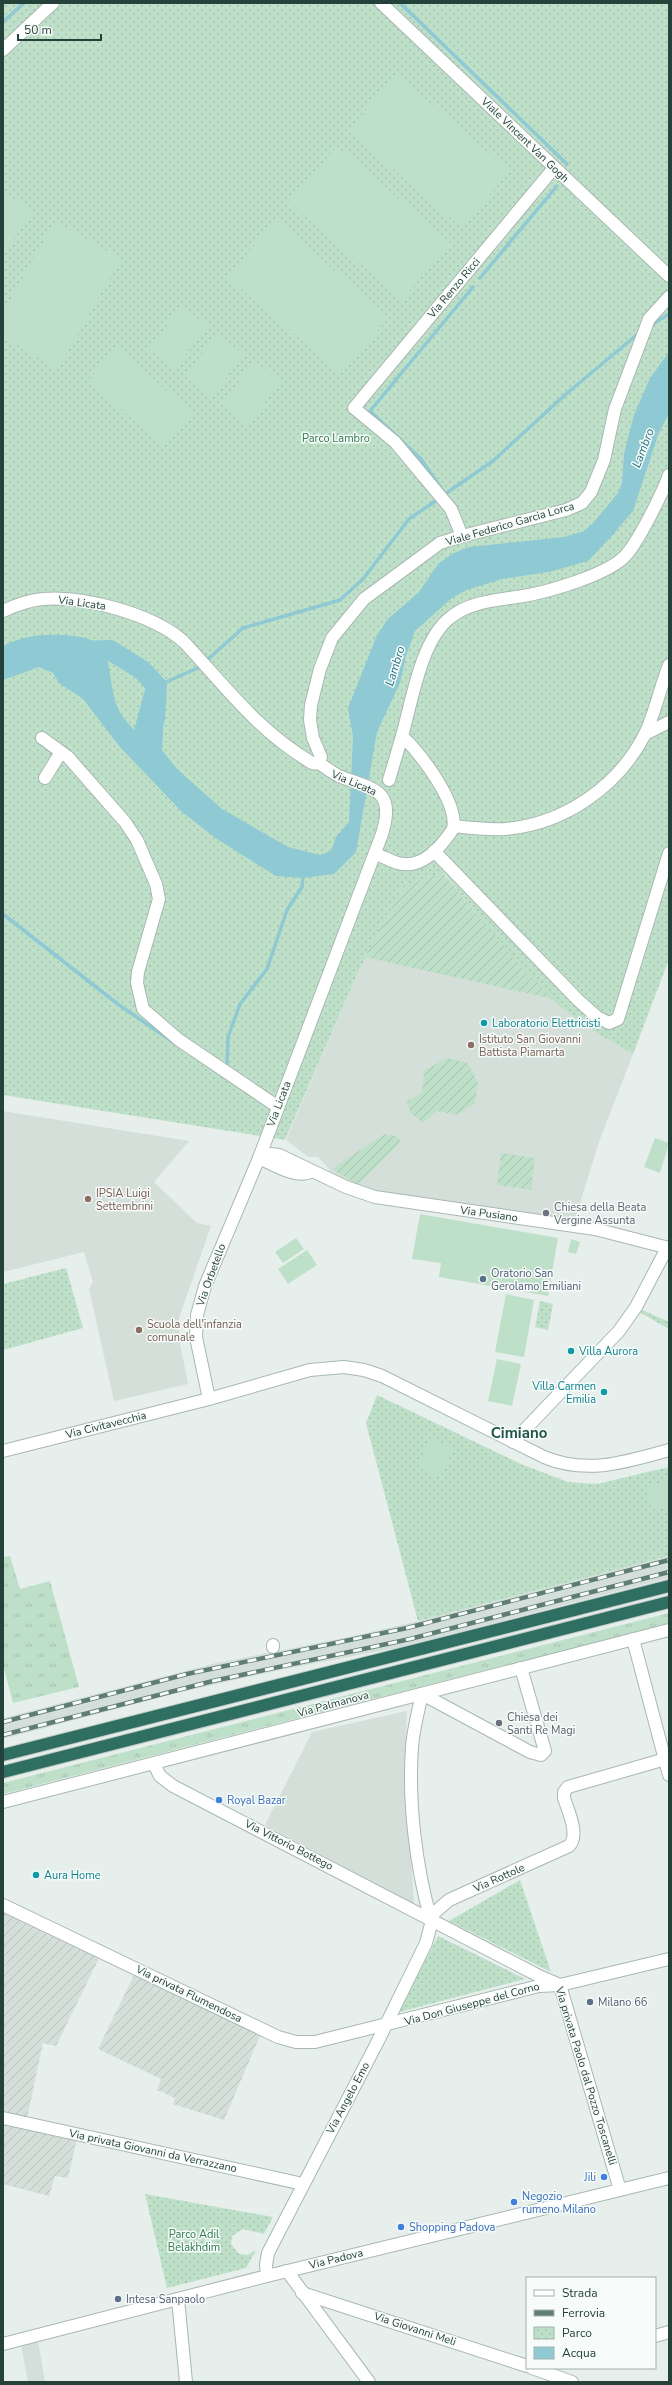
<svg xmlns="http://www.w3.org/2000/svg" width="672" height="2385" viewBox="0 0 672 2385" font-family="'Nunito Sans',sans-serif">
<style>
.built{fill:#d4dfda}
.industrial{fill:url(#industrial-furrows)}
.grass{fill:url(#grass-tufts)}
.park{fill:url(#park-dots)}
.garden{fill:url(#garden-furrows)}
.pitch{fill:#bfe0c8}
.water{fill:#8ec9d4}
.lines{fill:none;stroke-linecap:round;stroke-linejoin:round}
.stream{stroke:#8ec9d4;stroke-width:3.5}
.river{stroke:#8ec9d4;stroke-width:20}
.minor-casing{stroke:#a8b8b2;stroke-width:14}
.highway-casing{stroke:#c2cac8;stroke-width:14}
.minor{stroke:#fff;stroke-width:12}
.highway{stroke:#2f6f62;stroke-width:12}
.rail-casing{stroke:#5f7d75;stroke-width:4.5}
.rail{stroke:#f7fbf9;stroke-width:3;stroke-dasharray:9;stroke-linecap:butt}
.culture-dot{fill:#0f9aa8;stroke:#f7fbf9;stroke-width:1.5}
.education-dot{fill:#8d6e63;stroke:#f7fbf9;stroke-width:1.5}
.worship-dot{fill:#6b7280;stroke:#f7fbf9;stroke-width:1.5}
.service-dot{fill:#5c6f8a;stroke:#f7fbf9;stroke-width:1.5}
.shop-dot{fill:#3f7fe0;stroke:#f7fbf9;stroke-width:1.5}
.labels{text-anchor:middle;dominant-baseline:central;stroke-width:3;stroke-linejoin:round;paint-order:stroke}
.street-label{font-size:11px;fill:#24423a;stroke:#f7fbf9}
.park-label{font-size:11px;fill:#2d7a4b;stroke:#f7fbf9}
.culture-label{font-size:11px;fill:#0d838f;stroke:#f7fbf9;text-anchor:start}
.education-label{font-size:11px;fill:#785e54;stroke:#f7fbf9;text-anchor:start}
.worship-label{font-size:11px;fill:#5b616d;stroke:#f7fbf9;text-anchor:start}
.service-label{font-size:11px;fill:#4e5e75;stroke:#f7fbf9;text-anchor:start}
.shop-label{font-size:11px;fill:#366cbe;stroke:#f7fbf9;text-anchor:start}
.water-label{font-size:12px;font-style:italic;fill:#1c6f80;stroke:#f7fbf9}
.district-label{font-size:15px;font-weight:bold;fill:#1f5548;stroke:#f7fbf9}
</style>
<defs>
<pattern id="industrial-furrows" width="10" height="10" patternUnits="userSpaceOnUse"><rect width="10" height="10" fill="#d4dfda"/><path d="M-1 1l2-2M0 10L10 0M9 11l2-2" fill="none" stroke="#b6c1bc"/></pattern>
<pattern id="grass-tufts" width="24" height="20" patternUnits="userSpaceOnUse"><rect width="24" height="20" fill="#bfe0c8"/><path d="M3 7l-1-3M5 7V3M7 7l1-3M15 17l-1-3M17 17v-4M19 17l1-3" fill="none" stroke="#a4c1ad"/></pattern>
<pattern id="park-dots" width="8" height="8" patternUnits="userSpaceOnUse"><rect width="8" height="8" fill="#bfe0c8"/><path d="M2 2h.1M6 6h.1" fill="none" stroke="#a4c1ad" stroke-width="1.8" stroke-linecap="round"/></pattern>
<pattern id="garden-furrows" width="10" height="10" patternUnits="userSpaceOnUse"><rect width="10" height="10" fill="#bfe0c8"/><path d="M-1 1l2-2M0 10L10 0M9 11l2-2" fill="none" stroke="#a4c1ad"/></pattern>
</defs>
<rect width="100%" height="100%" fill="#e6efeb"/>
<g class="built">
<polygon points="443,873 522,968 553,999 613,1043 633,1054 599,1142 575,1219 367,1191 330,1176 329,1169 318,1157 308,1157 286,1140 359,970 404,885"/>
<polygon points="3,1111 189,1141 154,1182 197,1223 211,1226 179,1318 180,1343 188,1384 114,1401 89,1289 93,1282 84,1252 3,1272"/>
<polygon points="669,1556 669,1578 396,1648 280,1670 177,1693 3,1739 3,1718 216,1663 349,1637 418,1621"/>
<polygon points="407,1711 405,1769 414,1904 265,1825 312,1732"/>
<polygon points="37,2335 45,2382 28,2382 20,2340"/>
</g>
<g class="industrial">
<polygon points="3,1905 102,1952 56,2046 43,2043 26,2123 78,2134 68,2178 55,2176 49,2196 3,2184"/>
<polygon points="137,1969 263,2029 224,2120 173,2104 175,2098 157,2090 161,2079 98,2049"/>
</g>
<g class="grass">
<polygon points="10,1556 20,1589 50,1581 79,1687 13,1703 3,1665 3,1557"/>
<polygon points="669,1613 669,1623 3,1794 3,1783"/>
</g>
<g class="park">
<path d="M3 3H669V959L633 1054C609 1041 584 1025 562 1008 520 974 479 915 444 873L404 885 359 970 285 1140 3 1095Z"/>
<polygon points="66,1268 83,1328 3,1350 3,1284"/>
<polygon points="540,1301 553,1304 548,1330 535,1327"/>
<polygon points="640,1309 669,1322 669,1329 639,1312"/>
<polygon points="377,1395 521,1464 568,1482 597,1484 669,1467 669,1556 418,1621 366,1423"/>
<polygon points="520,1880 551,1972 449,1921"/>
<polygon points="438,1936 525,1979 399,2012"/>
<polygon points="145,2194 156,2196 273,2217 264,2234 243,2229 232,2236 231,2244 239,2254 247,2255 256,2250 246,2268 167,2288"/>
</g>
<g class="garden">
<polygon points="443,873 522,968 553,999 365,957 404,885"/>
<polygon points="447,1058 468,1063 478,1082 475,1103 458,1115 437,1111 423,1123 410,1112 407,1102 422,1092 424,1071"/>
<polygon points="384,1134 396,1136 401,1142 358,1185 332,1169"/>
<polygon points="501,1153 535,1158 531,1190 497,1185"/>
</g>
<g class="pitch">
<polygon points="397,74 510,171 462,228 348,131"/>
<polygon points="337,146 451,243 402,300 289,203"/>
<polygon points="3,190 33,213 3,253"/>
<polygon points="276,220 389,317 341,374 227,277"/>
<polygon points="55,221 121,259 58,369 3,337 3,312"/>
<polygon points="181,306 208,326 175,369 149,350"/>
<polygon points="217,334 244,354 212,397 185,377"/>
<polygon points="117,347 193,413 163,446 88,381"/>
<polygon points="254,361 281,381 249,425 222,405"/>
<polygon points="655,1138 669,1143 660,1173 644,1167"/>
<polygon points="420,1214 558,1238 548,1296 439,1277 441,1263 412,1259"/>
<polygon points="296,1238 304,1249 283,1263 275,1252"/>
<polygon points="571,1239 580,1242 576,1254 568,1252"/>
<polygon points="307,1250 317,1265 288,1284 278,1269"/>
<polygon points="506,1294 534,1300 524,1357 495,1352"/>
<polygon points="497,1359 521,1364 512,1406 488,1401"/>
<polygon points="431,1438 453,1449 440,1478 418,1467"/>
<polygon points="669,1481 669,1507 652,1510 646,1486"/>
</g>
<path class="water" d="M669 352V413L658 435 633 511 610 538 588 561 549 572 502 579 467 590 453 597 415 631 406 656 400 683 377 732 356 852 334 874 303 878 276 876 217 839 182 812 120 747 83 699 59 683 53 673 39 667 3 680V646C22 636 41 634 62 635 122 637 102 667 118 708 121 716 129 724 134 730L146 686 165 698 162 750 177 769 222 809 288 847 320 855 331 851 336 837 349 822 353 737 348 708 377 635 388 619 419 592 438 564 452 554 469 547 564 537 584 531 594 522 618 493 622 483 624 454 634 415 650 378Z"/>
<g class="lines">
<g class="stream">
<polyline points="400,3 567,164"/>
<polyline points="3,22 24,3"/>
<polyline points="480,278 557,186"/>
<polyline points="473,287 370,411 421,459 445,494 493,461 566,394 639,333"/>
<polyline points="653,324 669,314"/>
<polyline points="206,661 243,628 340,600 363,579 409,519 437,500"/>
<polyline points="157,686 200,667"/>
<polyline points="3,914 119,1005 173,1042"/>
<polyline points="227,1065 228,1037 240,1004 267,969 287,910 302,887 303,875"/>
</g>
<polyline class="river" points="77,651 110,650 142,670 157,686 155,719"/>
<g class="minor-casing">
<g id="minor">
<polyline points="381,3 669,276"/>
<polyline points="3,50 53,3"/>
<polyline points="462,536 451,509 395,442 354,408 554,168"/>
<path d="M3 611C16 605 29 600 43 599 83 595 155 615 184 642 227 688 256 729 312 763 314 764 316 763 318 763 323 765 332 773 339 776 374 790 396 789 382 834L259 1158 205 1286 197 1315 196 1337 209 1399"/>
<polyline points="645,734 669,722"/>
<polyline points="42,738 68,757 125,822 137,840 156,884 159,899 138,972 137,983 143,1009 179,1040 278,1107"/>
<polyline points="318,763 321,757 313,738 310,720 311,705 320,669 332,638 364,599 440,543 462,536 566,510 582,503 591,492 604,460 615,409 649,319 669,297"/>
<polyline points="45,778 61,752"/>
<polyline points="389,780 402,736"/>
<path d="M454 826C471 828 488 830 505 829 564 824 618 787 645 734 655 713 660 688 669 665"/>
<polyline points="434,851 578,1000 597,1017 609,1023 618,1019 669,853"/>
<path d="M375 854C383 856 390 861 398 863 421 870 441 847 453 829 459 803 420 753 402 736 412 701 421 639 451 617 471 601 499 600 523 596 548 592 606 575 624 557 637 545 663 492 669 475"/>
<polyline points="259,1158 270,1154 279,1155 346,1187 375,1197 595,1229 669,1248"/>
<path d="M259 1158C273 1164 297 1180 312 1171"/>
<polyline points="513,1442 619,1331 636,1307 667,1248"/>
<path d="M3 1451 209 1399 310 1370 344 1367 364 1370 382 1376 544 1457C587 1475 626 1462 669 1450"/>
<polyline points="633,1639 669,1775"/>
<polyline points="273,1645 273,1647"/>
<path d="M422 1694C418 1712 413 1730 412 1748 408 1801 416 1868 431 1920"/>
<polyline points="422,1694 530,1752 541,1755 545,1751 521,1668"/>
<polyline points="154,1764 160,1776 173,1786 541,1977 560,1985 620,2190"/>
<polyline points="3,1802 669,1630"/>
<polyline points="3,1905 278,2037 296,2042 315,2042 539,1986 560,1985 669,1959"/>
<polyline points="3,2118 303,2184"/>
<polyline points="287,2271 369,2382"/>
<path d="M267 2276 266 2265 268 2253 378 2041 426 1943 434 1913 449 1900 569 1846C580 1835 568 1811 564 1798V1792L568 1787 669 1758"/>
<polyline points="302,2293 527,2366"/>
<polyline points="178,2299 186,2382"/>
<polyline points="655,2336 669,2332"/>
<polyline points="3,2344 267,2276 669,2178"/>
<polyline points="532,2368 572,2382"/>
</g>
</g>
<g class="highway-casing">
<g id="highway">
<polyline points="3,1755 669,1586"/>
<polyline points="3,1772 669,1602"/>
</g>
</g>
<use href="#minor" class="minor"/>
<use href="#highway" class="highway"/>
<g class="rail-casing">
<g id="rail">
<polyline points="3,1722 187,1674 407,1628 669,1560"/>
<polyline points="3,1735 213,1681 410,1639 669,1572"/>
</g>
</g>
<use href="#rail" class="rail"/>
</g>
<g class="culture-dot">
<circle cx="484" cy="1023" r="4"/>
<circle cx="571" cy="1351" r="4"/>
<circle cx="604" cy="1392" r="4"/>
<circle cx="36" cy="1875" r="4"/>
</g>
<g class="education-dot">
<circle cx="471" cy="1045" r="4"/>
<circle cx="88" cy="1199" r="4"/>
<circle cx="139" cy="1330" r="4"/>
</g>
<g class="worship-dot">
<circle cx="546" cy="1213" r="4"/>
<circle cx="499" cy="1723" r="4"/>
</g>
<g class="service-dot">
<circle cx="483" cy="1279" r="4"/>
<circle cx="590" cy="2002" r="4"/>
<circle cx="118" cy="2299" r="4"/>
</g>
<g class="shop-dot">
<circle cx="219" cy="1800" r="4"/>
<circle cx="604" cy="2177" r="4"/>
<circle cx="514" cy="2202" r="4"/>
<circle cx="401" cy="2227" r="4"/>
</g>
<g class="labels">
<g class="street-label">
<text transform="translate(525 140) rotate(44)">Viale Vincent Van Gogh</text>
<text transform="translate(454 288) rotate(-50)">Via Renzo Ricci</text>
<text transform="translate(510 524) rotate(-16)">Viale Federico Garcia Lorca</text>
<text transform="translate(82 603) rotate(8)">Via Licata</text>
<text transform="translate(354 783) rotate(23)">Via Licata</text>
<text transform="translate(279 1104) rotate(-69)">Via Licata</text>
<text transform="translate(489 1214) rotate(8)">Via Pusiano</text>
<text transform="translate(211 1275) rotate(-70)">Via Orbetello</text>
<text transform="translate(106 1425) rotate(-14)">Via Civitavecchia</text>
<text transform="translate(333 1704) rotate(-15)">Via Palmanova</text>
<text transform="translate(289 1845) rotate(27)">Via Vittorio Bottego</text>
<text transform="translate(499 1878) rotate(-24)">Via Rottole</text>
<text transform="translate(189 1994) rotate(26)">Via privata Flumendosa</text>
<text transform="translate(472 2004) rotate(-15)">Via Don Giuseppe del Corno</text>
<text transform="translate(586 2076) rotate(73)">Via privata Paolo dal Pozzo Toscanelli</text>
<text transform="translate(348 2098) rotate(-62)">Via Angelo Emo</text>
<text transform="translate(153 2151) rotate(12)">Via privata Giovanni da Verrazzano</text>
<text transform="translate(336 2259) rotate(-14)">Via Padova</text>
<text transform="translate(415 2329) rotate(18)">Via Giovanni Meli</text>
</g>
<g class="park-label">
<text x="336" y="438">Parco Lambro</text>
<text x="194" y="2234">Parco Adil<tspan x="194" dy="13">Belakhdim</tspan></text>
</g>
<g class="culture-label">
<text x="492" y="1023">Laboratorio Elettricisti</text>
<text x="579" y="1351">Villa Aurora</text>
<text x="596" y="1386" text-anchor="end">Villa Carmen<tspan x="596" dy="13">Emilia</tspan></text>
<text x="44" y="1875">Aura Home</text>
</g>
<g class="education-label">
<text x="479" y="1039">Istituto San Giovanni<tspan x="479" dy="13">Battista Piamarta</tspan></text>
<text x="96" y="1193">IPSIA Luigi<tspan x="96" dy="13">Settembrini</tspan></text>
<text x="147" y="1324">Scuola dell'infanzia<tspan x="147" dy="13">comunale</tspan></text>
</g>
<g class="worship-label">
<text x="554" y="1207">Chiesa della Beata<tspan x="554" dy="13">Vergine Assunta</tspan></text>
<text x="507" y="1717">Chiesa dei<tspan x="507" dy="13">Santi Re Magi</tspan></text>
</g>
<g class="service-label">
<text x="491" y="1273">Oratorio San<tspan x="491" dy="13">Gerolamo Emiliani</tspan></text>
<text x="598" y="2002">Milano 66</text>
<text x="126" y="2299">Intesa Sanpaolo</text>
</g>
<g class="shop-label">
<text x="227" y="1800">Royal Bazar</text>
<text x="596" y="2177" text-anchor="end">Jili</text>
<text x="522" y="2196">Negozio<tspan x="522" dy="13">rumeno Milano</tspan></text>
<text x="409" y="2227">Shopping Padova</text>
</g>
<g class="water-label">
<text transform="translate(643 448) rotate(-69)">Lambro</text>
<text transform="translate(395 666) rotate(-73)">Lambro</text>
</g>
<g class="district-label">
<text x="519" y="1433">Cimiano</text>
</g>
</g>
<rect width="672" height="2385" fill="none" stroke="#24423a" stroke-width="8"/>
<rect x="526" y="2277" width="130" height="92" fill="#f7fbf9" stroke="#a3b1ad"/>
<rect x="534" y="2290" width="20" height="6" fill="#ffffff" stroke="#a3b1ad"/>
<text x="562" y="2297" font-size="12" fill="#24423a">Strada</text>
<rect x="534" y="2310" width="20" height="6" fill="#5f7d75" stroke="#a3b1ad"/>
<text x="562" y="2317" font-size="12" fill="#24423a">Ferrovia</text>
<rect x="534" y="2327" width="20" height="12" fill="url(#park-dots)" stroke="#a3b1ad"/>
<text x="562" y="2337" font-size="12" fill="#24423a">Parco</text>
<rect x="534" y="2347" width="20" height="12" fill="#8ec9d4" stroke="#a3b1ad"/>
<text x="562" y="2357" font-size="12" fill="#24423a">Acqua</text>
<path d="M18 34v6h83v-6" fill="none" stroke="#24423a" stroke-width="2"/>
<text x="24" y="34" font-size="12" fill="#24423a" stroke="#f7fbf9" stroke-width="3" paint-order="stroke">50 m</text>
</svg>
